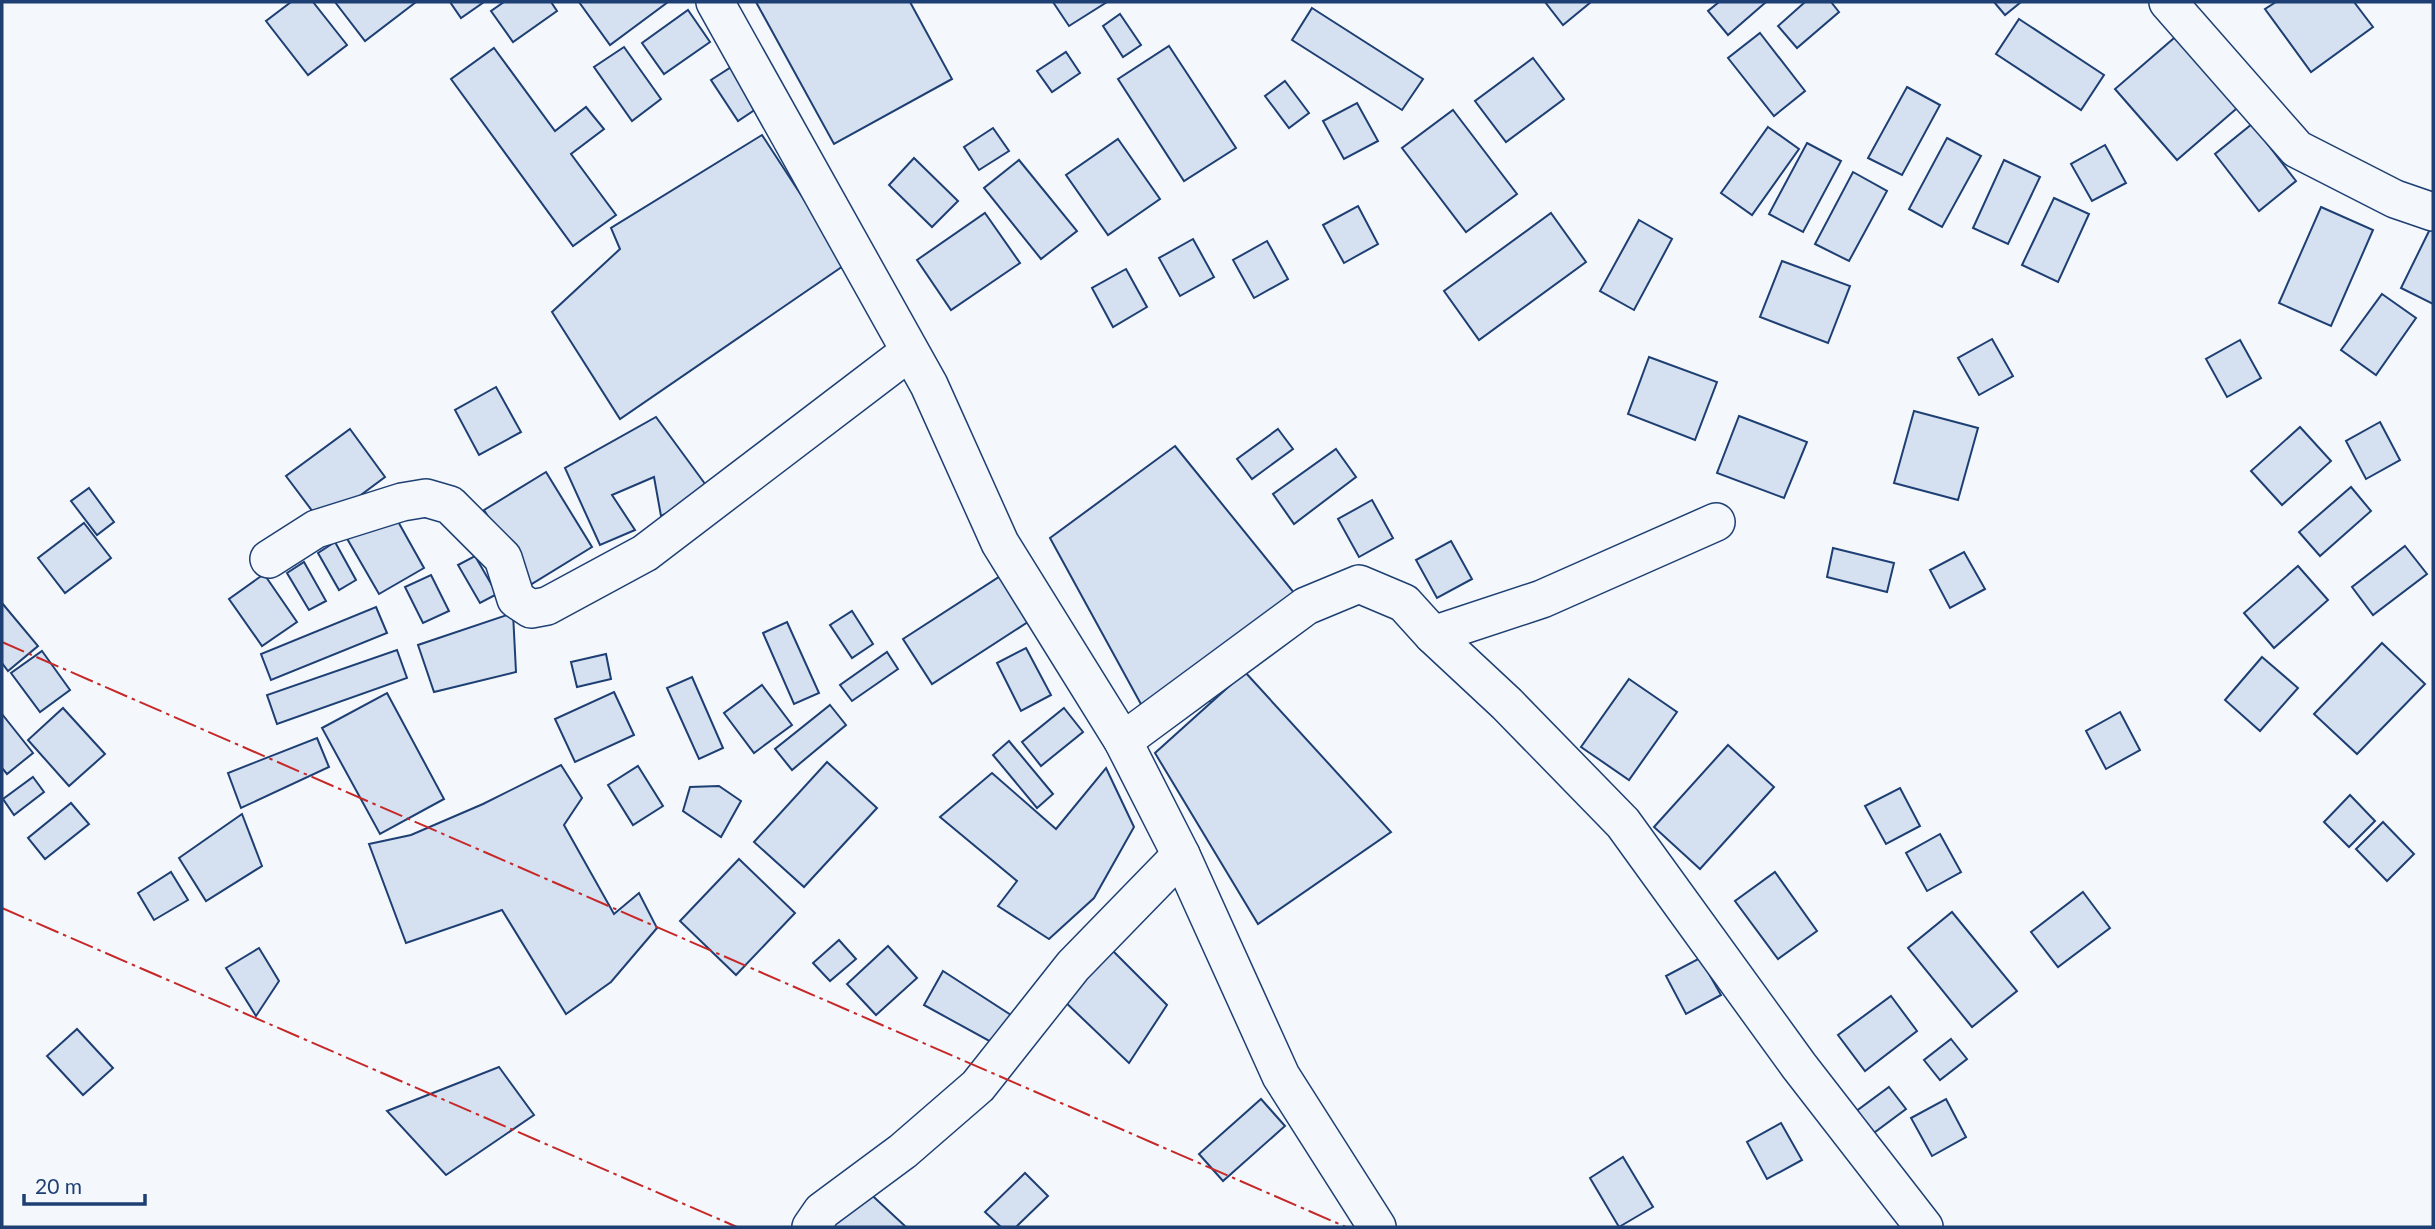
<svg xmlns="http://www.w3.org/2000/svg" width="2435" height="1229" viewBox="0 0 2435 1229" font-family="Lato,sans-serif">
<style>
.building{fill:#d5e0f0;stroke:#1d3f73;stroke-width:2}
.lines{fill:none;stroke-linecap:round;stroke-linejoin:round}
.street-casing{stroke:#1d3f73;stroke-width:40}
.street{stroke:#f4f7fb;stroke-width:37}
.power{stroke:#c62828;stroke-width:2;stroke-dasharray:24 5 3.5 5;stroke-linecap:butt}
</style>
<rect width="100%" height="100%" fill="#f4f7fb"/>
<g class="building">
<polygon points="291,2 313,2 347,45 308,75 266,21"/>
<polygon points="335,2 416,2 365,41"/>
<polygon points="450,2 484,2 461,18"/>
<polygon points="504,2 551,2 557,11 513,42 491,11"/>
<polygon points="579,2 668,2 610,45"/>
<polygon points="756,2 910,2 952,79 834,144"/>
<polygon points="1053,2 1107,2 1069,26"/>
<polygon points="1545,2 1591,2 1563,25"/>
<polygon points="1719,2 1766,2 1728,35 1708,11"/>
<polygon points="1805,2 1831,2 1839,12 1797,48 1778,26"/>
<polygon points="1994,2 2021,2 2005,15"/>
<polygon points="2276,2 2354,2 2373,27 2311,72 2265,9"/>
<polygon points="1312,8 1423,79 1402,110 1292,40"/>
<polygon points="688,10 710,42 664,74 642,43"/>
<polygon points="1120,14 1141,45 1123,57 1103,26"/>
<polygon points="2019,19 2104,75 2081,110 1996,54"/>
<polygon points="2188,26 2250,97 2177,160 2115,89"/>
<polygon points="1760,33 1805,91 1774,116 1728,58"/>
<polygon points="1169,46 1236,148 1184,181 1118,79"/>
<polygon points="624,47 661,99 632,121 594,67"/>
<polygon points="494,48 555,131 586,107 604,129 571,154 616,215 573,246 451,79"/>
<polygon points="1066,52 1080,73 1052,92 1037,71"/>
<polygon points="1533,58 1564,99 1506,142 1475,101"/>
<polygon points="736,64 762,105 738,121 711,80"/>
<polygon points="1285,81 1309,113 1289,128 1265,96"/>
<polygon points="1907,87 1940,105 1902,175 1868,158"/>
<polygon points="1357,103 1378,141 1344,159 1323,121"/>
<polygon points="1453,110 1517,194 1466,232 1402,148"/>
<polygon points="2252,124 2296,181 2259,211 2215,154"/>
<polygon points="1768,127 1799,149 1752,215 1721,193"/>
<polygon points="993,128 1009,151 979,170 964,147"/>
<polygon points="762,135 846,264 620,419 552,312 620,249 611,228"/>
<polygon points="1947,138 1981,156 1942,227 1909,209"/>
<polygon points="1118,139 1160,199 1108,235 1066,175"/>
<polygon points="1807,143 1841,161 1803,232 1769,214"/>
<polygon points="2105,145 2126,183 2092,201 2071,164"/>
<polygon points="914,158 958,201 932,227 889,185"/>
<polygon points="1019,160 1077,231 1041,259 984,188"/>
<polygon points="2004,160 2040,177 2008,244 1973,228"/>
<polygon points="1853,172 1887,191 1849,261 1815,244"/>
<polygon points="2054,198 2089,214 2058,282 2022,265"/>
<polygon points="1358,206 1378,244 1344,263 1323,225"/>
<polygon points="2321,207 2373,230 2331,326 2279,303"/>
<polygon points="985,213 1020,263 951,310 917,260"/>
<polygon points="1551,213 1586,262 1479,340 1444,291"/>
<polygon points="1639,220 1672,239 1634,310 1600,291"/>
<polygon points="2433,223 2433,304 2401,288"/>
<polygon points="1193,239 1214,277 1180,296 1159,258"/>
<polygon points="1267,241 1288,279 1254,298 1233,260"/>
<polygon points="1782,261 1850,286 1828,343 1760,317"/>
<polygon points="1126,269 1147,307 1113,327 1092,288"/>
<polygon points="2382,294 2416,318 2376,375 2341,350"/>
<polygon points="1992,339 2013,376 1979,395 1958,358"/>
<polygon points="2240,340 2261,378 2227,397 2206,359"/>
<polygon points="1649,357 1717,382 1695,440 1628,414"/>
<polygon points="496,387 521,432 479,455 455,410"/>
<polygon points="1914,411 1978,428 1958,500 1894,483"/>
<polygon points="1739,416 1807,442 1784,498 1717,473"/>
<polygon points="656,417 711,492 661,516 654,477 612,495 635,530 600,545 565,468"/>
<polygon points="2380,422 2400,460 2366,479 2346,441"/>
<polygon points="2300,427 2331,461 2282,505 2251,471"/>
<polygon points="350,429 385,477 322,524 286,476"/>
<polygon points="1278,429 1293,449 1252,479 1237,459"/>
<polygon points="1175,446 1295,594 1142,706 1050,538"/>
<polygon points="1336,449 1356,477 1294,524 1273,494"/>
<polygon points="546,472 592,547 530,585 484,510"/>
<polygon points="2351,487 2371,511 2320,556 2299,532"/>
<polygon points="89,488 114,522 97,535 71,501"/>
<polygon points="1372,500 1393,538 1359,557 1338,519"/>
<polygon points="391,509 424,568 379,594 345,535"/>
<polygon points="84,523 111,558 65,593 38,558"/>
<polygon points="1451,541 1472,579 1437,598 1416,560"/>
<polygon points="335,542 356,580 339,590 318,553"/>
<polygon points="2405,546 2427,574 2373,615 2352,587"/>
<polygon points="1833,548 1894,563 1887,592 1827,577"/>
<polygon points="1964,552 1985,589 1950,608 1930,570"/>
<polygon points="475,556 497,594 480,603 458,565"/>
<polygon points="304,562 326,601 309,610 287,573"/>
<polygon points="2298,566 2328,600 2274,648 2244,613"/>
<polygon points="264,574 297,622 262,646 229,599"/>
<polygon points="431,575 449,611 423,623 405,587"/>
<polygon points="1002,575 1031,620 932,684 903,639"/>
<polygon points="2,603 38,646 8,671 2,663"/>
<polygon points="376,607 387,633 271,680 261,654"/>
<polygon points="852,611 873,644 852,658 830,625"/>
<polygon points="513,613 516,672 434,692 418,645"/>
<polygon points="787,622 819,693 794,704 763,633"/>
<polygon points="2382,643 2425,684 2357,754 2314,714"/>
<polygon points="1026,648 1051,695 1021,711 997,663"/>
<polygon points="397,650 407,678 277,724 267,695"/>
<polygon points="42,651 70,690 40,712 11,673"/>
<polygon points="887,652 898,669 852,701 840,685"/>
<polygon points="606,654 611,679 577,687 571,662"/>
<polygon points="2262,657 2298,688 2260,731 2225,700"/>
<polygon points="1233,667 1247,688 1216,710 1202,689"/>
<polygon points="1245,672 1391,832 1258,924 1155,753"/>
<polygon points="692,677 723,748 699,759 667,688"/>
<polygon points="1629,679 1677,712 1629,780 1581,747"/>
<polygon points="762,685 792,725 754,753 724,713"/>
<polygon points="614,692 634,735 575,762 555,719"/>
<polygon points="387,693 444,799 380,834 322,728"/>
<polygon points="830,705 846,725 792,770 775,749"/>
<polygon points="63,708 105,754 69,786 28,740"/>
<polygon points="1064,708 1083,732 1041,766 1022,742"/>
<polygon points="2120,712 2140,750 2106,769 2086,731"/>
<polygon points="2,714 33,753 7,774 2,768"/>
<polygon points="317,738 329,767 241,808 228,773"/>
<polygon points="1009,741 1053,794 1037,808 993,755"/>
<polygon points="1728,745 1774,787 1700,869 1654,827"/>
<polygon points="827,762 877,808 804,887 754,842"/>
<polygon points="561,765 582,798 564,825 614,914 639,893 657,928 611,982 566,1014 502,910 406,943 369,844 411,835 483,804"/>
<polygon points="638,766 663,806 633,825 608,785"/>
<polygon points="1106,768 1134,827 1094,898 1049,939 998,906 1017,881 940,817 992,773 1056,829"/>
<polygon points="33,777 44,792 14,815 3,799"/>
<polygon points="719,786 741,801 721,837 683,811 690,787"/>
<polygon points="1900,788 1920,826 1886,844 1865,806"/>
<polygon points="2350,795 2375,821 2349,847 2324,822"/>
<polygon points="71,803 89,824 45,859 28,838"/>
<polygon points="242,814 262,866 206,901 179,858"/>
<polygon points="2383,822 2414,854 2387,881 2356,849"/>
<polygon points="1940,834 1961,872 1927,891 1906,853"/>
<polygon points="739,859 795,913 736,975 680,921"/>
<polygon points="171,872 188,900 154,920 138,893"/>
<polygon points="1775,872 1817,931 1778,959 1735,901"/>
<polygon points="2083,892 2110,928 2058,967 2031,932"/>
<polygon points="1952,912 2017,991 1972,1027 1908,948"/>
<polygon points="839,940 856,959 830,981 813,963"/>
<polygon points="888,946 917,978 876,1015 847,984"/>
<polygon points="259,948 279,981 256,1016 226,968"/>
<polygon points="1110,948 1167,1005 1129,1063 1060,997"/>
<polygon points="1700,958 1721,995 1686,1014 1666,976"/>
<polygon points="943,971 1014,1017 993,1043 924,1005"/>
<polygon points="1891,996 1917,1031 1865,1071 1838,1035"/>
<polygon points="77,1029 113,1068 83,1095 47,1056"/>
<polygon points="1951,1039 1967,1059 1940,1080 1924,1060"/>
<polygon points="499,1067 534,1115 446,1175 387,1111"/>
<polygon points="1889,1087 1906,1109 1871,1135 1855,1112"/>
<polygon points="1261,1099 1285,1126 1223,1181 1199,1154"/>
<polygon points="1946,1099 1966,1137 1932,1156 1911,1118"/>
<polygon points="1781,1123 1802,1160 1767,1179 1747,1142"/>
<polygon points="1623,1157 1653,1207 1619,1227 1590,1178"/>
<polygon points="1025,1173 1048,1196 1016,1227 1001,1227 985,1212"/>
<polygon points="862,1186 906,1227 824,1227"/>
</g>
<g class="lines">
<g class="street-casing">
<g id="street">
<polyline points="715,2 929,385 1000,543 1123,741 1181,855 1281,1076 1377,1227"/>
<polyline points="2168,2 2297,149 2395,199 2433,212"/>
<polyline points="269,559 316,529 402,502 426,498 450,505 503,558 516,599 531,609 547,606 645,553 909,352"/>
<polyline points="1433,635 1542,599 1716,522"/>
<polyline points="1123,741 1306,606 1359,584 1404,603 1433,635 1507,704 1623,823 1799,1066 1924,1227"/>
<polyline points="811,1227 822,1211 903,1151 978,1086 1073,966 1181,855"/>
</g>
</g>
<use href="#street" class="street"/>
<g class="power">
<polyline points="2,642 1346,1227"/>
<polyline points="2,908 737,1227"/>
</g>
</g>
<rect width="2435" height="1229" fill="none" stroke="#1d3f73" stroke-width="7"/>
<path d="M24 1194v10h121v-10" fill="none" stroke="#1d3f73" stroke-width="3.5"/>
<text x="35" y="1194" font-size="21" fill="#1d3f73" stroke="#f4f7fb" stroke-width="5" paint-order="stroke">20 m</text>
</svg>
